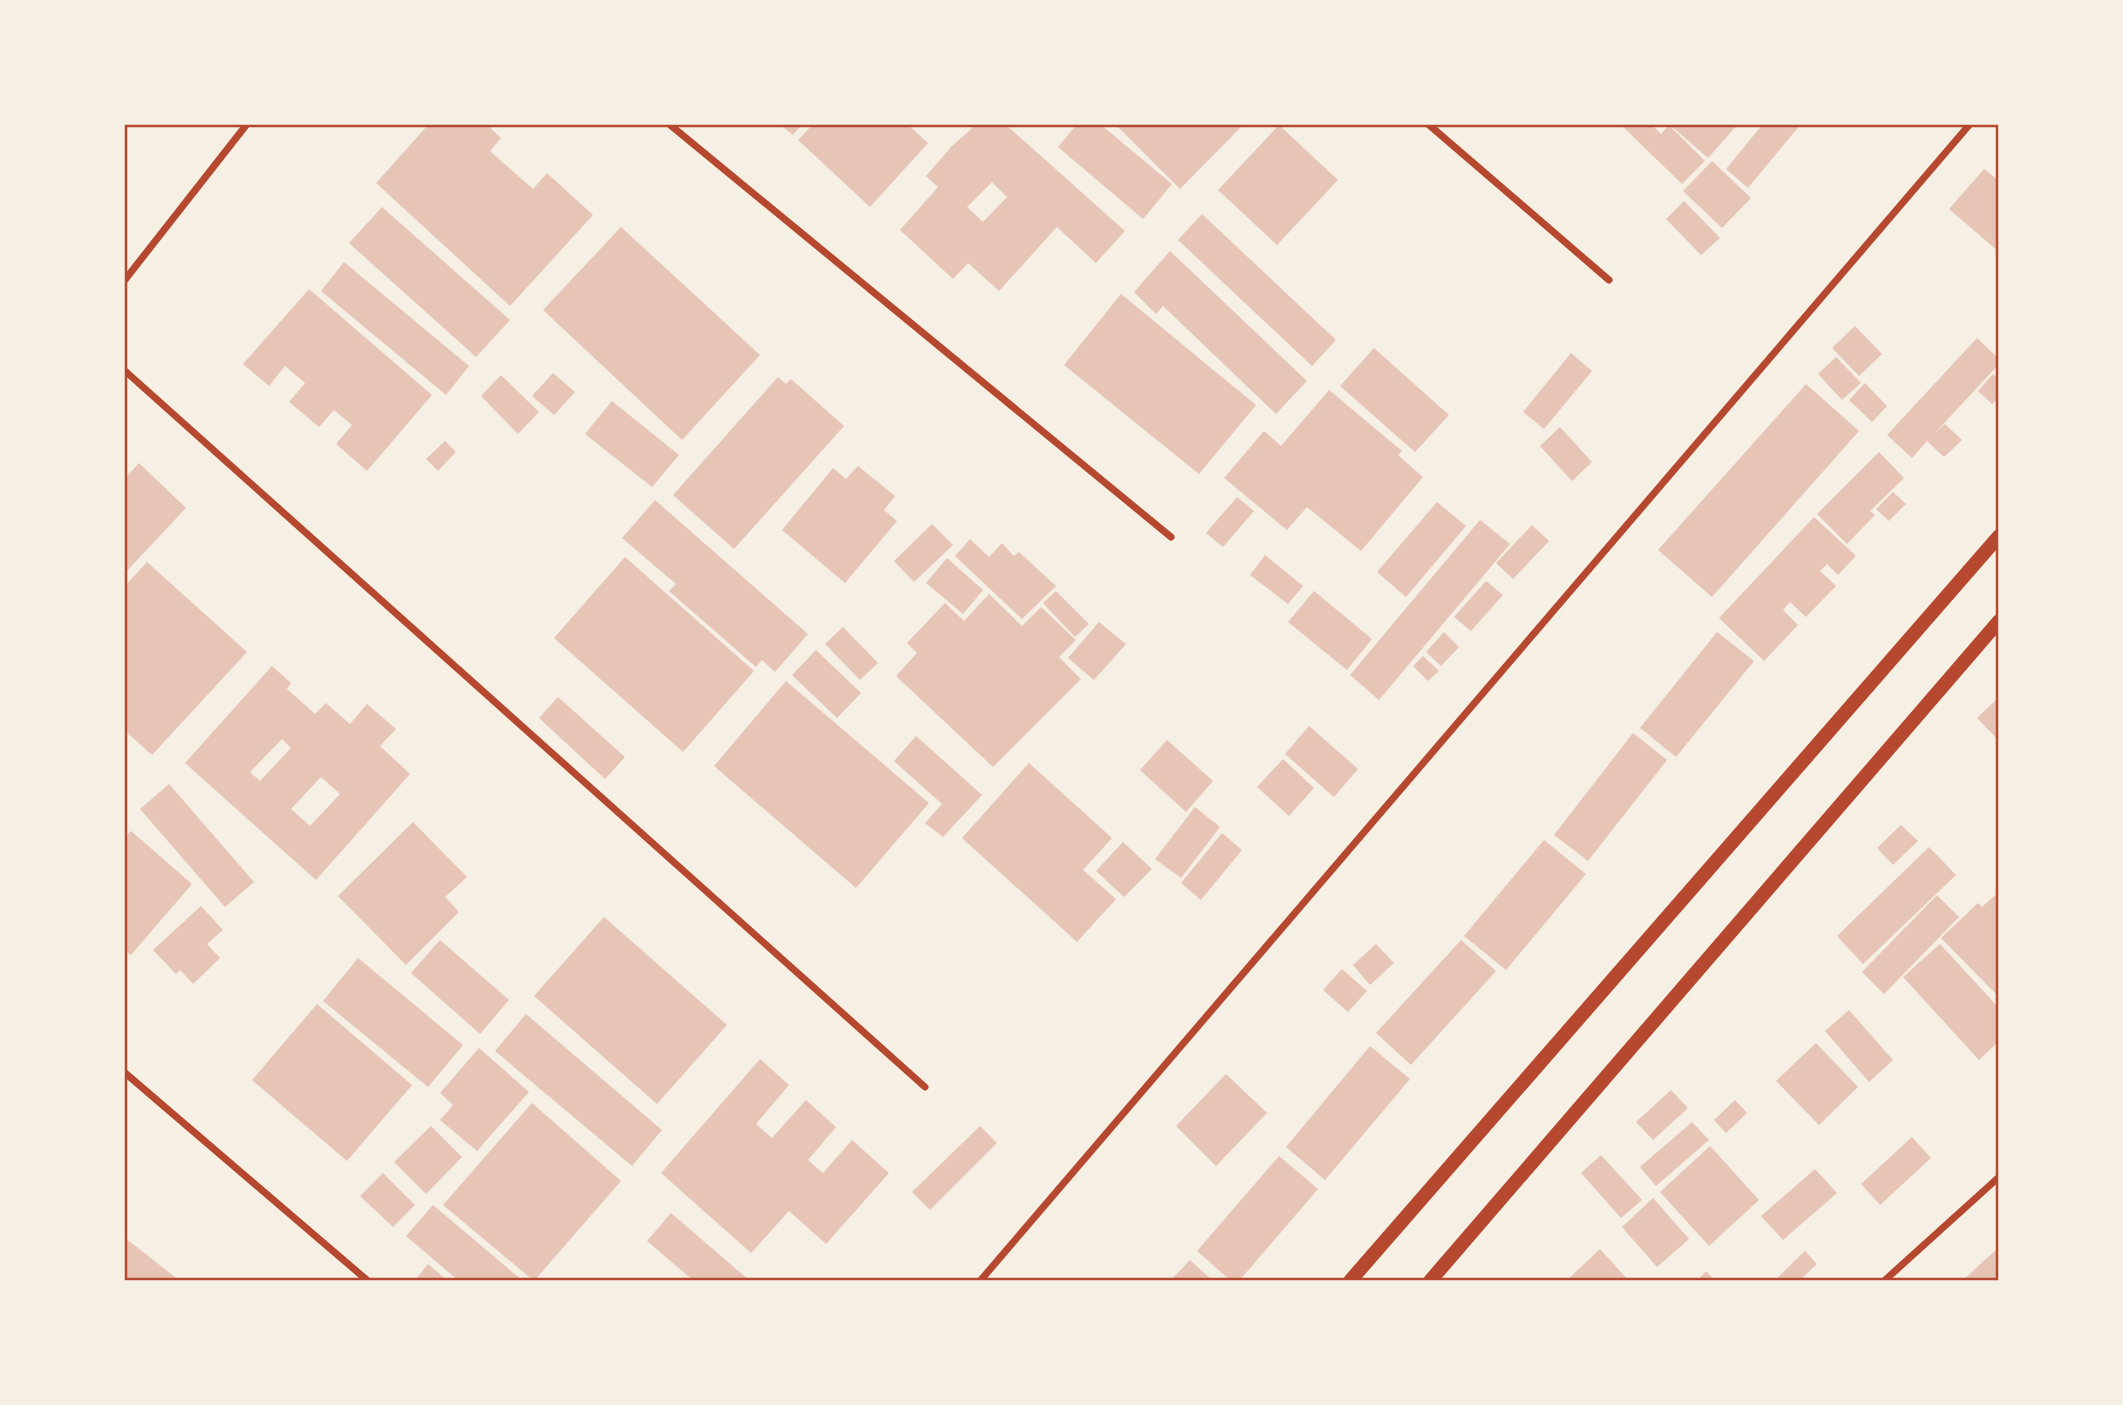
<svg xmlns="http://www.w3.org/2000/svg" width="2123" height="1405" viewBox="0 0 2123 1405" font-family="Mulish,sans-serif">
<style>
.building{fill:#e6c5b7;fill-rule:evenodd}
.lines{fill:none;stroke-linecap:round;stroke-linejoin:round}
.minor{stroke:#b5482f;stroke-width:7}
.secondary{stroke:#b5482f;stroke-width:14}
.neatline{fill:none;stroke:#b5482f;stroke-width:2.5}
</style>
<rect width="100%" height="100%" fill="#f6efe4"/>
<g class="building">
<polygon points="429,124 486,124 501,138 490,151 533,189 547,173 593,215 510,306 376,183"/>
<polygon points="779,124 802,124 793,135"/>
<polygon points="813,124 907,124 928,143 870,207 798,140"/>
<path d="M977 124H1005L1125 231 1096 263 1057 227 999 291 968 263 953 279 900 230 938 187 926 176 952 146ZM992 182 1007 197 983 222 967 207Z"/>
<polygon points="1077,124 1100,124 1172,184 1143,219 1058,147"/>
<polygon points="1115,124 1244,124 1180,189"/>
<polygon points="1620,124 1651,124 1661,134 1669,125 1705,161 1682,184"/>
<polygon points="1669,124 1738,124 1708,158"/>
<polygon points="1763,124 1801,124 1748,188 1726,169"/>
<polygon points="1279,125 1338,180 1277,245 1218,190"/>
<polygon points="1712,161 1751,198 1722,228 1683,191"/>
<polygon points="1984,169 1999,181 1999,252 1949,209"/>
<polygon points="1684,201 1720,238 1701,255 1666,219"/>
<polygon points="382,207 510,320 476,357 349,243"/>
<polygon points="1202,214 1336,340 1312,366 1178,240"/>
<polygon points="621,227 760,355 682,440 543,310"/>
<polygon points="1170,251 1307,381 1276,414 1163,306 1156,314 1134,292"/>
<polygon points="344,262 469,366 446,395 321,291"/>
<polygon points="309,289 432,395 367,471 336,444 352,425 334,410 319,427 289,402 305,383 285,366 269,386 243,364"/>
<polygon points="1121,294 1256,405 1199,474 1064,365"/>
<polygon points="1855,326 1882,354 1859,376 1832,348"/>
<polygon points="1977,338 1999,359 1999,364 1934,434 1945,424 1962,440 1944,457 1927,441 1912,458 1887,435"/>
<polygon points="1374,348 1449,415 1415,452 1340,386"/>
<polygon points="1571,353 1592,371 1544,429 1523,412"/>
<polygon points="1836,357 1861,383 1842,400 1818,374"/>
<polygon points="553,373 575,392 554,415 532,396"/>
<polygon points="1993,374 1999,379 1999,398 1992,404 1978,391"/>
<polygon points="501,375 539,412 518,434 481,396"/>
<polygon points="778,377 786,384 791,379 844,426 734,549 673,495"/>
<polygon points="1865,383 1887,406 1872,422 1849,400"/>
<polygon points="1806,384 1859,431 1712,597 1658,550"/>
<polygon points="1329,390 1402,451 1398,455 1423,477 1361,551 1307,507 1287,530 1224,478 1264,431 1281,446"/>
<polygon points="612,401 679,455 652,487 585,434"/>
<polygon points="1560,427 1592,462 1572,481 1540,446"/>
<polygon points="445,441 456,452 438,471 426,459"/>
<polygon points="1879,452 1904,478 1870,511 1875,515 1847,544 1817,514"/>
<polygon points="139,463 186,508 124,574 124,479"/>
<polygon points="858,466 895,496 884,510 897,521 845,583 782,530 833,468 846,479"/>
<polygon points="1893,492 1906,504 1889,521 1876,509"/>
<polygon points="1237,497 1254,511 1223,547 1206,533"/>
<polygon points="655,500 808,634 775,672 762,660 756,667 669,591 676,584 622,538"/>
<polygon points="1437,502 1466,526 1406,597 1377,572"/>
<polygon points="1814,517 1856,556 1838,575 1827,564 1820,571 1836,586 1806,617 1790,602 1783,610 1798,625 1764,661 1719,618"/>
<polygon points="1480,520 1510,544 1379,700 1350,675"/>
<polygon points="932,524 953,545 914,582 894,561"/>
<polygon points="1532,525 1549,541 1513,579 1496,563"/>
<polygon points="970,539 989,557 1002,543 1014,556 1019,552 1056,586 1022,619 955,556"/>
<polygon points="1265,555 1303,586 1288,604 1250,575"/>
<polygon points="625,557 754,671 683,752 554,638"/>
<polygon points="947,558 983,590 963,614 926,583"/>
<polygon points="147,562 247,652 152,755 124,730 124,587"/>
<polygon points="1486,581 1503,595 1471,631 1454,617"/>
<polygon points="1056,591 1089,624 1075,637 1043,603"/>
<polygon points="1314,591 1372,639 1347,670 1288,622"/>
<polygon points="989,594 1022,626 1041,607 1076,640 1059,657 1081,679 993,767 896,676 917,653 907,643 945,603 964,621"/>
<polygon points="1099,622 1126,644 1094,680 1068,658"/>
<polygon points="843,627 878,663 860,680 825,644"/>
<polygon points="1444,632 1459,647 1441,666 1426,652"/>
<polygon points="1717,632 1754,661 1676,757 1640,728"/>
<polygon points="816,650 861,693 837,718 792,675"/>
<polygon points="1423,656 1439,671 1428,681 1413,666"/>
<path d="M272 666 291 683 287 689 315 714 326 703 350 724 367 704 396 729 380 746 410 774 316 880 185 763ZM282 739 291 748 260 781 250 772ZM321 777 340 794 310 826 291 809Z"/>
<polygon points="786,681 929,803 856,888 714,766"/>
<polygon points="558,697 625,757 605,779 539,718"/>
<polygon points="1999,697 1999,738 1997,739 1977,718"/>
<polygon points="1309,726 1358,769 1334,797 1285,754"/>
<polygon points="1633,733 1667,760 1588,861 1554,835"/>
<polygon points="916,736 982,795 943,837 925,823 942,804 894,761"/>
<polygon points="1167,740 1213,781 1186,812 1140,770"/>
<polygon points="1283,759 1314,788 1289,816 1257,787"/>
<polygon points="1029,763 1112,838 1083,870 1116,899 1077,942 962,838"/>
<polygon points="169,784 254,882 225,907 140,809"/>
<polygon points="1195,807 1220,827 1181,878 1155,859"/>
<polygon points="413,822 467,877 445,897 459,912 406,965 338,896"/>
<polygon points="1901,825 1918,841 1893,865 1877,848"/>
<polygon points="131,831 192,884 131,955 124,950 124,839"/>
<polygon points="1222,833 1242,850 1201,900 1181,883"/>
<polygon points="1544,840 1586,874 1506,970 1464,936"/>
<polygon points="1123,842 1152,869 1124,897 1096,871"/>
<polygon points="1929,847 1956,875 1863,964 1837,936"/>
<polygon points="1937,895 1959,917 1884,994 1862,972"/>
<polygon points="1995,895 1999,899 1999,997 1941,938 1978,903 1982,907"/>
<polygon points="201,906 223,930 207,944 220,958 193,984 180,970 176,974 153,950"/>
<polygon points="604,917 727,1025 657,1104 534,996"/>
<polygon points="440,940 509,1000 480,1034 411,973"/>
<polygon points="1461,940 1496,971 1411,1065 1376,1033"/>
<polygon points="1376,944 1394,963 1370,985 1353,965"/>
<polygon points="1940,944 1999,1008 1999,1041 1979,1060 1903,977"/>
<polygon points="358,958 463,1045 428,1087 323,1001"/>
<polygon points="1342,969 1367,991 1348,1012 1323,990"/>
<polygon points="317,1004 412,1085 347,1161 252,1080"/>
<polygon points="1849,1010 1893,1060 1869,1082 1825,1031"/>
<polygon points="526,1014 662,1130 632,1166 495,1051"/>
<polygon points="1816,1043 1858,1087 1819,1125 1776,1081"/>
<polygon points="1370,1046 1410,1079 1325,1180 1286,1147"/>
<polygon points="479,1048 529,1092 477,1151 440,1120 453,1105 440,1093"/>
<polygon points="760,1059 789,1085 756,1124 772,1138 806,1100 836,1127 808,1160 823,1173 852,1140 889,1173 826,1244 789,1211 751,1253 661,1173"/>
<polygon points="1226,1074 1267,1113 1216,1166 1176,1126"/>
<polygon points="1671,1090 1688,1108 1653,1140 1636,1122"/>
<polygon points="1735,1100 1747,1113 1726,1133 1714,1120"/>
<polygon points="532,1103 621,1181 534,1281 443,1205"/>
<polygon points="1692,1122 1709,1140 1656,1186 1640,1167"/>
<polygon points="431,1126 462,1157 426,1194 394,1162"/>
<polygon points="980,1126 997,1143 930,1210 912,1192"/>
<polygon points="1912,1137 1931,1158 1880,1205 1861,1184"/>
<polygon points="1710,1146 1759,1200 1709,1246 1660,1192"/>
<polygon points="1601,1155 1642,1200 1621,1218 1581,1173"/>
<polygon points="1279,1156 1318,1189 1239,1281 1231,1281 1197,1251"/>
<polygon points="1815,1169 1837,1193 1783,1240 1761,1216"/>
<polygon points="383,1173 415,1205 393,1227 360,1196"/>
<polygon points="1653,1198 1689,1239 1657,1267 1622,1227"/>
<polygon points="433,1205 523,1281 459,1281 406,1236"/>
<polygon points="671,1213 750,1281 694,1281 647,1241"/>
<polygon points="124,1237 180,1281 124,1281"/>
<polygon points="1999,1247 1999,1281 1962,1281"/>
<polygon points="1600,1249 1629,1281 1566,1281"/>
<polygon points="1805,1251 1817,1264 1799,1281 1774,1281"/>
<polygon points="1190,1260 1213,1281 1170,1281"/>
<polygon points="428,1264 448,1281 414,1281"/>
<polygon points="1706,1271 1715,1281 1697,1281"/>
</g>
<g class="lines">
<g class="minor">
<polyline points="669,124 1171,537"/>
<polyline points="1428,124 1609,280"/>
<polyline points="124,281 247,124"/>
<polyline points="124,370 925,1087"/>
<polyline points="124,1072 368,1281"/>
<polyline points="980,1281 1970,124"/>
<polyline points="1884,1281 1999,1177"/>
</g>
<g class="secondary">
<polyline points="1350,1281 1999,536"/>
<polyline points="1430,1281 1999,621"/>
</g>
</g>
<rect width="2123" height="1405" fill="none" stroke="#f6efe4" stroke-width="252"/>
<rect x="126" y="126" width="1871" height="1153" class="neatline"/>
</svg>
